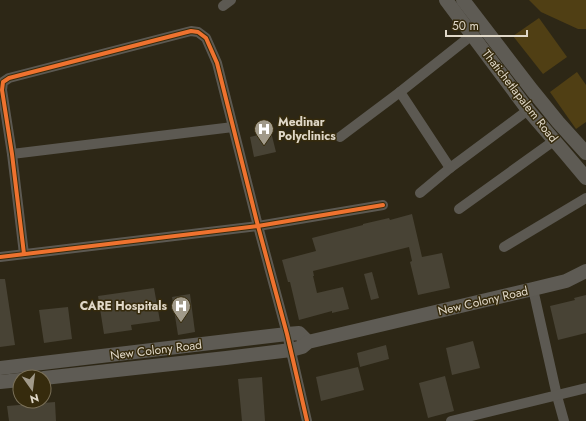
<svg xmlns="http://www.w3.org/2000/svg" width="586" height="421" viewBox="0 0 586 421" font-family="Jost,sans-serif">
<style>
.green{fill:#503f14}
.building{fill:#484335}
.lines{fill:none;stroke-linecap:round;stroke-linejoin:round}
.street{stroke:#5c5952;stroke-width:10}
.secondary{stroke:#5e5b54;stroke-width:14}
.cycleway-casing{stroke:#362b0d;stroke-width:6}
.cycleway{stroke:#ef722f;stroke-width:4}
.labels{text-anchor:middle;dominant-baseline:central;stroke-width:3;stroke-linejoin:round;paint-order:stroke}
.street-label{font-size:12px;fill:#e0d8c8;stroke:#362b0d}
.poi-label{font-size:12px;font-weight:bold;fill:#e0d8c8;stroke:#362b0d;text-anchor:start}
</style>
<rect width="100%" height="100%" fill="#2d2716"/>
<g class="green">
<polygon points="529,0 586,0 586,29 578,29 541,12"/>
<polygon points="539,18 567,57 543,74 513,36"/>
<polygon points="577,72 586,85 586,122 576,129 550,92"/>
</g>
<g class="building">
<polygon points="271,132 276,152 254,157 250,137"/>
<polygon points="412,214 422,257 442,253 450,288 418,295 410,262 412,261 409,247 313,271 314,276 313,276 317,293 343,287 349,309 332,313 332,311 299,320 290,282 288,282 282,260 316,251 312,238 363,225 363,224 389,218 390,220"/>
<polygon points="372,272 379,298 371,300 364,274"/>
<polygon points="0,279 5,279 15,345 0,347"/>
<polygon points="154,288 160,321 131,325 132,330 104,334 98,296"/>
<polygon points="190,294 195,332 178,335 172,297"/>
<polygon points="586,295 586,333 558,340 550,306 575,300 574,298"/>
<polygon points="68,307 72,339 44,343 39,310"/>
<polygon points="473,341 480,368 452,375 446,348"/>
<polygon points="386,345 389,359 360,367 357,353"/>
<polygon points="358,367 364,390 321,401 316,377"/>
<polygon points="445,376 454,411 428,418 419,383"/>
<polygon points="262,377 265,421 242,421 238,379"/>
<polygon points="55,402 56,421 9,421 7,406"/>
</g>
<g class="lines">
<g class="street">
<polyline points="223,6 231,0"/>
<polyline points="400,92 450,168"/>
<polyline points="340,137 400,92 472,35"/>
<polyline points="12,154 233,127"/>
<polyline points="420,193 450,168 528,110"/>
<polyline points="459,209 555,140"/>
<polyline points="504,247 586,198"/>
<polyline points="24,254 12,154 2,90 3,82 9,78 191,31 198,32 206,38 217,63 258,226 383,205"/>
<polyline points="0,257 258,226 287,334 307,421"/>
<polyline points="533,289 557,396 564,421"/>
<polyline points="451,421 586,388"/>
</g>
<g class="secondary">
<polyline points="446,0 528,110 565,153 586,178"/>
<polyline points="463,0 532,90 558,122 586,153"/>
<polyline points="0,368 287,334 299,333 308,342"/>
<polyline points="44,378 226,358 291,350 302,347 308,342 533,289 566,281 586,271"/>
<polyline points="0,382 20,380"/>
</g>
<g class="cycleway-casing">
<g id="cycleway">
<polyline points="24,254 12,154 2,90 3,82 9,78 191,31 198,32 206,38 217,63 258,226 383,205"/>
<polyline points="0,257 258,226 287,334 307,421"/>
</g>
</g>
<use href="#cycleway" class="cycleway"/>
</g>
<defs>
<g id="hospital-pin" transform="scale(1)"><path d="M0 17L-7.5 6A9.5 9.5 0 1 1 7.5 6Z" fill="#a19a8a" stroke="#362b0d"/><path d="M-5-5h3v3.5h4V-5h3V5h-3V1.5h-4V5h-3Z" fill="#fff"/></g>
</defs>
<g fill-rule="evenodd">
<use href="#hospital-pin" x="264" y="129"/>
<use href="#hospital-pin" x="181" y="306"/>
</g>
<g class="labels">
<g class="street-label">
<text transform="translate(520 96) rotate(52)">Thatichetlapalem Road</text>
<text transform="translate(483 301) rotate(-13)">New Colony Road</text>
<text transform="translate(156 350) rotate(-7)">New Colony Road</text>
</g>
<g class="poi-label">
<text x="278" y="122">Medinar<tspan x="278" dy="14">Polyclinics</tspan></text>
<text x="167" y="306" text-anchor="end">CARE Hospitals</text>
</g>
</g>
<g transform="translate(32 389) rotate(166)"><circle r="19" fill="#362b0d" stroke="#7a7058"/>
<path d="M0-3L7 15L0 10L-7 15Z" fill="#a19a8a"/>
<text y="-6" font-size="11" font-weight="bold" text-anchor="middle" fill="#e0d8c8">N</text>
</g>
<path d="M446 30v6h81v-6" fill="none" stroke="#e0d8c8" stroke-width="2"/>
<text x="452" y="30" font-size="12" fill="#e0d8c8" stroke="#362b0d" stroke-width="3" paint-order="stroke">50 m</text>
</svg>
